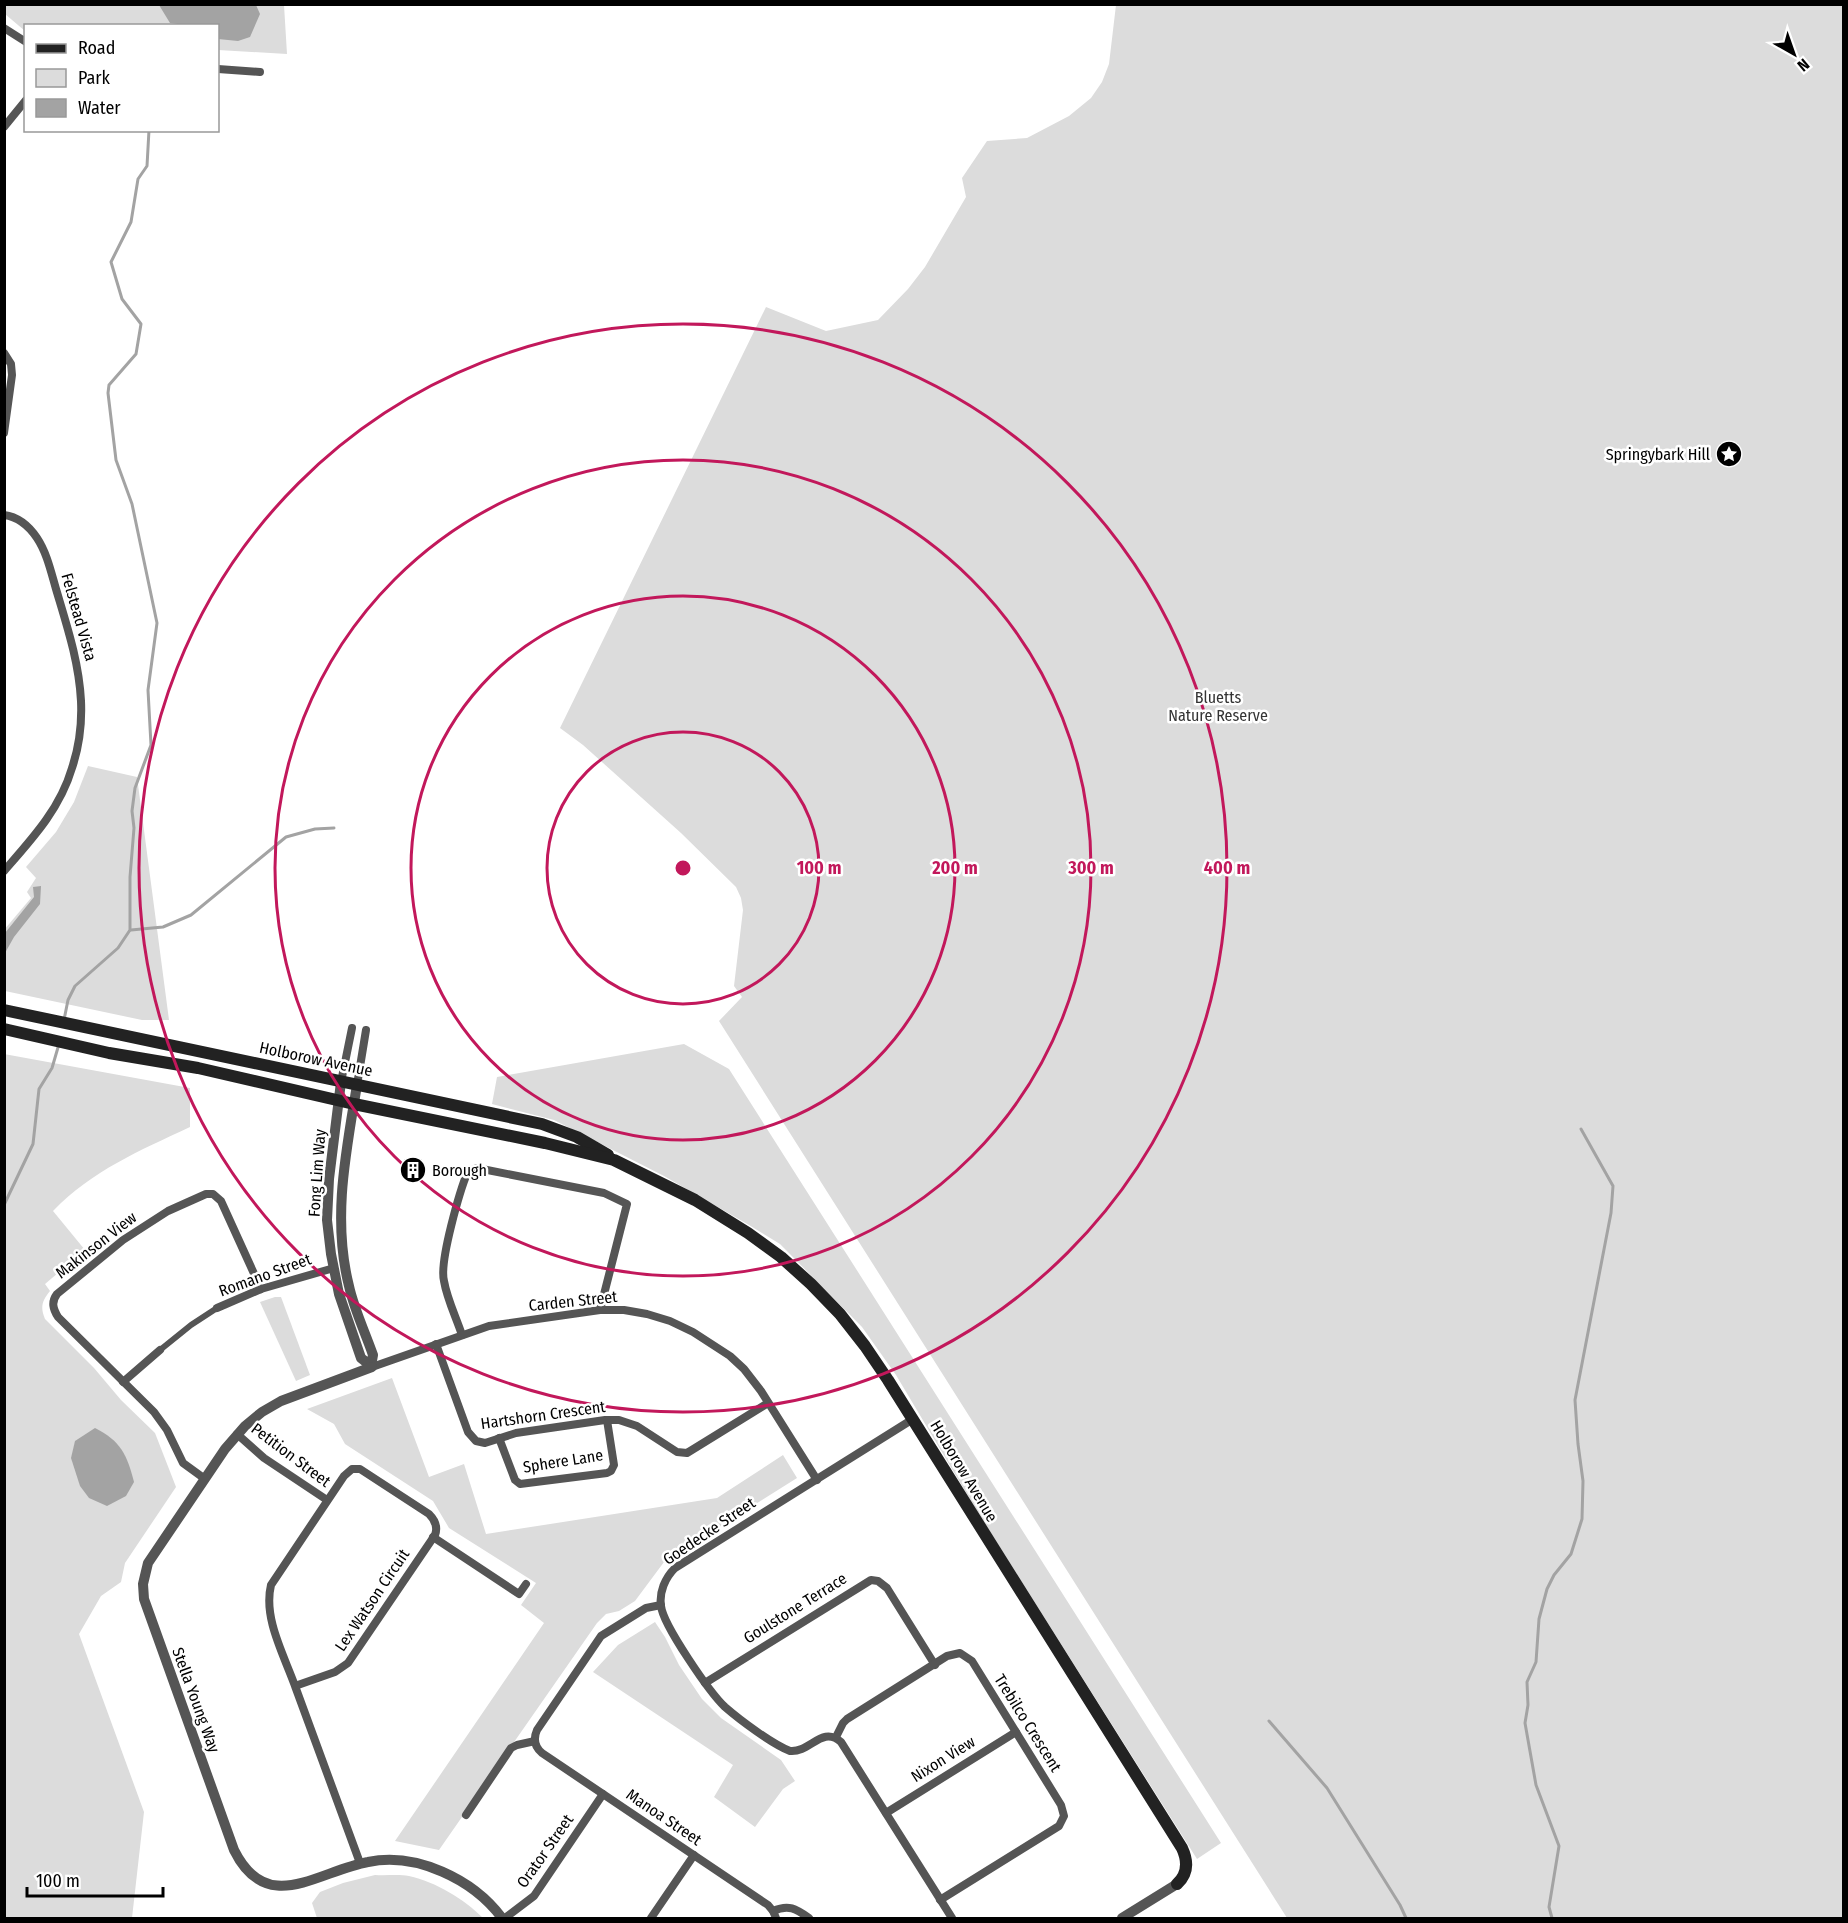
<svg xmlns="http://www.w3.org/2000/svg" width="1848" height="1923" viewBox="0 0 1848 1923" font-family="'Fira Sans Condensed',sans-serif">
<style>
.green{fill:#dcdcdc}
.water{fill:#a3a3a3}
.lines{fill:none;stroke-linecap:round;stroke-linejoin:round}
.stream{stroke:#a3a3a3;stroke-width:3}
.pedestrian{stroke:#555;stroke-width:6}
.minor{stroke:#555;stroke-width:8}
.tertiary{stroke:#555;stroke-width:10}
.secondary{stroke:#222;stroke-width:12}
.ring{fill:none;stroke:#c2185b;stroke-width:3}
.labels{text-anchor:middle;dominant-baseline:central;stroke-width:5;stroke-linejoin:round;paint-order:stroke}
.poi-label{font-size:16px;fill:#000;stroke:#fff;text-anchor:end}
.street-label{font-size:16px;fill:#000;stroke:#fff}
.park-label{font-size:16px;fill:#333;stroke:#fff}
.centre{fill:#c2185b;stroke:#fff;stroke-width:3}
.ring-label{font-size:18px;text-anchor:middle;font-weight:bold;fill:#c2185b;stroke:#fff;stroke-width:5;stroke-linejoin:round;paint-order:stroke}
</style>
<rect width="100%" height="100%" fill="#fff"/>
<g class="green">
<polygon points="5,4 284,5 287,54 218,50 218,26 26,26 25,31 5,14"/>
<polygon points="1116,5 1843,5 1843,1918 1287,1918 719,1021 742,997 734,986 743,910 741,898 736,887 681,833 583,745 560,728 766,307 826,331 878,320 908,289 925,267 966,197 962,178 987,141 1027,138 1069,116 1091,98 1102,82 1109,64"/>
<polygon points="88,766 137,777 169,1020 142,1020 5,991 4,930 31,898 27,892 36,878 26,867 56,832 74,802"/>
<polygon points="684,1044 729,1069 1221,1843 1197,1859 977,1511 896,1375 862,1327 780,1244 749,1225 664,1176 554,1120 492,1104 497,1077"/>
<path d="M4 1054 190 1088V1127C139 1151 93 1170 53 1211L85 1250 45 1284 50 1291C42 1301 40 1307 45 1319L94 1368 121 1400 155 1433 176 1487 125 1563 121 1582 101 1596 79 1634 144 1812 132 1918H5Z"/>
<polygon points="275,1297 281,1297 310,1375 296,1381 260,1302"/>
<polygon points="392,1378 429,1477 464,1464 486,1534 717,1498 783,1455 797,1478 664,1562 635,1601 619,1611 606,1614 597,1623 439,1850 395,1841 544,1623 521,1605 536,1583 449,1528 433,1501 345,1444 334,1424 307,1409"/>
<polygon points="655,1622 665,1637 679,1665 702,1699 721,1718 781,1760 795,1781 783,1789 755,1827 714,1797 733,1765 593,1672 618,1645"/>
<path d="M375 1875C386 1876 398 1874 409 1876 436 1882 464 1899 483 1918H317L312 1903 320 1892 343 1883Z"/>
</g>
<g class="water">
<polygon points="159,5 256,5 260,14 250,37 238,41 218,39 218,26 185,25 170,23"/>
<polygon points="41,886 40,904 14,937 5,953 5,933 34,897 33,887"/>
<path d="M95 1428C121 1441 127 1455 134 1482L126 1496 107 1506 89 1498 80 1486 71 1458 75 1441Z"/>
</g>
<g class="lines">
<g class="stream">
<polyline points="131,930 163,927 191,915 286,837 315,829 334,828"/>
<polyline points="64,1020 68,1000 75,986 118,948 130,930 130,877 134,828 132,811 135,788 151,745 148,690 157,623 132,504 116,460 108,393 109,385 136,354 141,324 122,299 111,262 131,222 138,179 147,166 149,130"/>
<polyline points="4,1205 33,1144 39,1089 52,1068 59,1044"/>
<polyline points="1269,1721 1327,1788 1400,1905 1406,1918"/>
<polyline points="1552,1918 1549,1907 1559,1846 1536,1785 1525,1723 1528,1705 1527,1682 1536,1662 1539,1619 1547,1589 1554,1575 1571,1554 1582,1519 1583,1481 1578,1444 1575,1400 1611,1213 1613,1186 1581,1129"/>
</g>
<polyline class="pedestrian" points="160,1350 191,1325 217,1308"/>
<g class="minor">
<polyline points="4,28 26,42"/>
<polyline points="218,69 260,72"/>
<polyline points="4,127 26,100"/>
<polyline points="4,353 11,364 12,375 4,433"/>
<path d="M4 515C19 517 29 526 37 538 47 553 51 572 56 589 67 626 79 662 81 701 82 723 79 747 72 768 60 809 32 839 4 871"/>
<polyline points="341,1082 352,1028"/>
<polyline points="357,1085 366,1030"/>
<polyline points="217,1308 261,1289 334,1268"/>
<path d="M462 1335C456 1317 447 1299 444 1281 439 1262 460 1190 468 1171L477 1168 604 1193 627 1204 600 1310"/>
<polyline points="436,1344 468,1432 476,1441 485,1443 516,1433 605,1420 619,1420 637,1426 677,1452 687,1453 768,1403"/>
<polyline points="372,1367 489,1326 600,1310 624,1310 647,1314 670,1321 693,1332 730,1356 744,1369 761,1391 817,1480"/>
<polyline points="123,1382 160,1350"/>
<path d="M913 1419 675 1568C665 1578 659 1592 661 1606 663 1625 710 1693 725 1707 740 1720 772 1744 790 1751 810 1753 822 1725 841 1742L952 1918"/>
<polyline points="237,1434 264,1458 327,1500"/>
<polyline points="499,1438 515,1480 520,1484 607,1473 611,1471 614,1465 607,1420"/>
<path d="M205 1479 183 1463 167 1430 154 1412 58 1317C53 1309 51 1302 57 1294L123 1240 168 1211 206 1194H213L221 1201 261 1289"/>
<polyline points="433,1537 519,1594 526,1584"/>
<path d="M661 1605 646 1608 601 1636 537 1730C533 1739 535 1747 542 1753L768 1905 773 1911 776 1918"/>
<polyline points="705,1683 871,1580 878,1581 887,1588 935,1665"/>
<path d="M295 1686C284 1655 263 1618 271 1585L344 1476 352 1469H360L429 1514C435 1520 438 1527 435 1535L348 1663 335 1672 295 1686 360 1863"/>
<polyline points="836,1737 843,1723 847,1719 947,1656 960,1653 972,1661 1061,1805 1064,1816 1059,1826 940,1900"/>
<polyline points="886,1813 1016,1732"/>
<polyline points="466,1815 511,1748 517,1745 535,1741"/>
<path d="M773 1911C789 1904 796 1909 809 1918"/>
<polyline points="505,1918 534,1896 603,1794"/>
<polyline points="651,1918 694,1855"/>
</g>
<g class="tertiary">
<path d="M341 1082 329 1179 327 1220 331 1254 339 1294 361 1358 371 1366 373 1355C365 1332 354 1309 349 1286 332 1219 346 1152 357 1085"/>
<path d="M372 1367 281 1401 262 1412 245 1426 225 1449 148 1563 143 1584 144 1599 234 1850C267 1917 318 1871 368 1862 416 1852 473 1879 502 1918"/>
<polyline points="1122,1918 1177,1884"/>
</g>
<g class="secondary">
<polyline points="4,1010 542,1124 577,1137 608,1155"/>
<path d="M4 1029 109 1053 198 1068 354 1104 545 1143 614 1160 695 1200 748 1233 781 1257 811 1284 840 1314 865 1346 888 1380 1182 1848C1188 1861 1188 1874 1177 1884"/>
</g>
</g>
<g class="ring">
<circle cx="683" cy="868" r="136"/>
<circle cx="683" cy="868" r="272"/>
<circle cx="683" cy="868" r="408"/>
<circle cx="683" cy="868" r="544"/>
</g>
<defs>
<g id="sight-disc" transform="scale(1.35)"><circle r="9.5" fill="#000" stroke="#fff"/><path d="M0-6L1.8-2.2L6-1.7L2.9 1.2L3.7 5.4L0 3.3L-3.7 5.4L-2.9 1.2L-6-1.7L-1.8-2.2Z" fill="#fff"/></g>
<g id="building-disc" transform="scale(1.35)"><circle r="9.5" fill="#000" stroke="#fff"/><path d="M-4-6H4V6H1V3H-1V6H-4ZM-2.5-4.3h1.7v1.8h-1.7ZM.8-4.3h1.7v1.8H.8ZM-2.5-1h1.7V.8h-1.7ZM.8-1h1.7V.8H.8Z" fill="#fff"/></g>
</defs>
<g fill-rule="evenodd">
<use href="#sight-disc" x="1729" y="454"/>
<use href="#building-disc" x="413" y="1170"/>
</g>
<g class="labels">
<g class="poi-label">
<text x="1710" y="454">Springybark Hill</text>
<text x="432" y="1170" text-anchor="start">Borough</text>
</g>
<g class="street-label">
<text transform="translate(79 617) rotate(74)">Felstead Vista</text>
<text transform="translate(316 1059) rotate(12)">Holborow Avenue</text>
<text transform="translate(317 1173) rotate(-86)">Fong Lim Way</text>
<text transform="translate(96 1245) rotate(-38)">Makinson View</text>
<text transform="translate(265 1275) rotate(-20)">Romano Street</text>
<text transform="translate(573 1301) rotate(-6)">Carden Street</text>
<text transform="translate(543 1415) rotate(-8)">Hartshorn Crescent</text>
<text transform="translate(291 1455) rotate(37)">Petition Street</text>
<text transform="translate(563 1461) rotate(-9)">Sphere Lane</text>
<text transform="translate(964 1471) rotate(59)">Holborow Avenue</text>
<text transform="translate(709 1531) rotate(-34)">Goedecke Street</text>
<text transform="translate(372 1600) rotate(-56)">Lex Watson Circuit</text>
<text transform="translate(795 1608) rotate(-32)">Goulstone Terrace</text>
<text transform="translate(196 1700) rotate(70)">Stella Young Way</text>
<text transform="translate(1028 1723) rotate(58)">Trebilco Crescent</text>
<text transform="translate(943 1759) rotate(-32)">Nixon View</text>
<text transform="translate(664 1817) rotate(34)">Manoa Street</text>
<text transform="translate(545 1851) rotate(-55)">Orator Street</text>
</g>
<g class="park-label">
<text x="1218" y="697">Bluetts<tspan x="1218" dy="18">Nature Reserve</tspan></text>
</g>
</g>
<circle cx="683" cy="868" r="9" class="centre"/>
<g class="ring-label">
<text x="819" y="874">100 m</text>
<text x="955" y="874">200 m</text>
<text x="1091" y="874">300 m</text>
<text x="1227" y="874">400 m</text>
</g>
<rect width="1848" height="1923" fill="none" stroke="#000000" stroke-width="12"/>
<rect x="24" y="24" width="195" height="108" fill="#ffffff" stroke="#999999" stroke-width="1.5"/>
<rect x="36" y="44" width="30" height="9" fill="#222222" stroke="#999999" stroke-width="1.5"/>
<text x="78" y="54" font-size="18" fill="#000000">Road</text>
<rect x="36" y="69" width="30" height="18" fill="#dcdcdc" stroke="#999999" stroke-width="1.5"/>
<text x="78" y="84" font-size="18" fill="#000000">Park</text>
<rect x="36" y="99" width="30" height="18" fill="#a3a3a3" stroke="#999999" stroke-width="1.5"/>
<text x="78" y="114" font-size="18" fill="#000000">Water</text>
<g transform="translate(1794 54) rotate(140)" stroke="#ffffff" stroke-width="4.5" paint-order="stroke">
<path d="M0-4.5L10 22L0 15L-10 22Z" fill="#000000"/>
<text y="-9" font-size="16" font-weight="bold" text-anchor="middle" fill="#000000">N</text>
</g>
<path d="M27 1887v9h136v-9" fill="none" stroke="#000000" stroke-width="3"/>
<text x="36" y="1887" font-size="18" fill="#000000" stroke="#ffffff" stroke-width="4.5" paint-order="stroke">100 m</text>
</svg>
